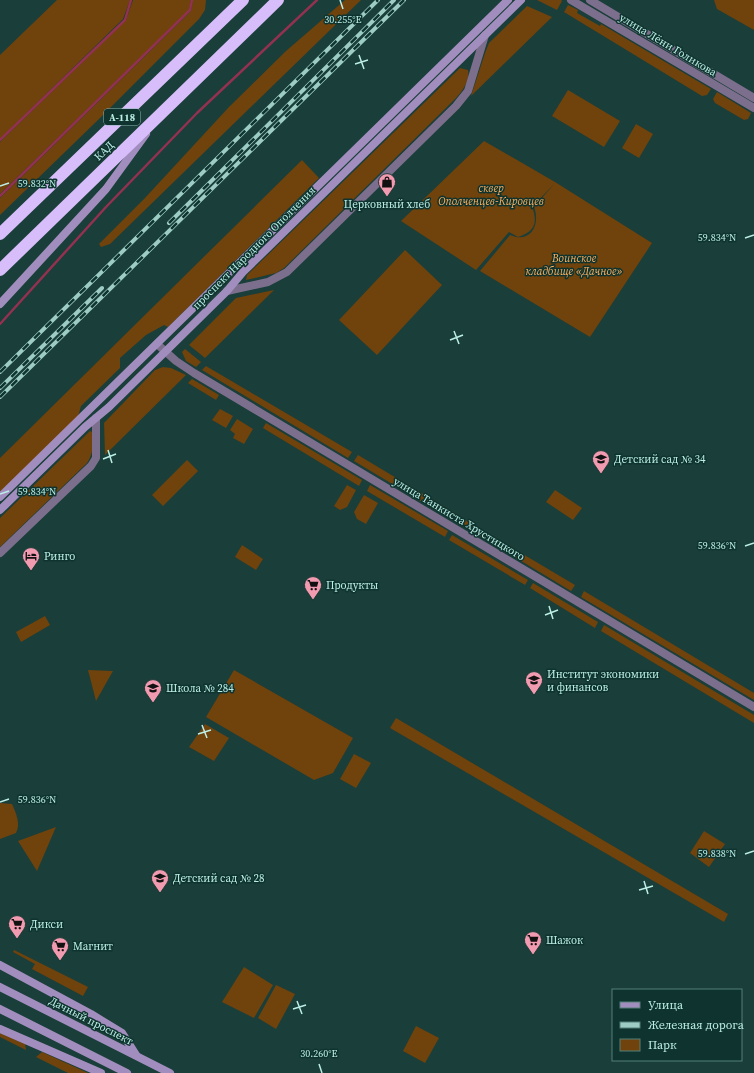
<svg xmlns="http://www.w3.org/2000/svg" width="754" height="1073" viewBox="0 0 754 1073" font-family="'Source Serif 4',serif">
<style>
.green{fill:#70420c}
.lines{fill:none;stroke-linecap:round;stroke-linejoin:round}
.stream{stroke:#933151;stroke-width:2.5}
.minor{stroke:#7c6f8d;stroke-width:8}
.tertiary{stroke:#7c6f8d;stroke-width:8}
.secondary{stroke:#a28ebe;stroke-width:8}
.motorway{stroke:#d7befa;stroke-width:12}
.rail-casing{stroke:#9cccc4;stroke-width:4}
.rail{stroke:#0f342f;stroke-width:2.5;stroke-dasharray:8;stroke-linecap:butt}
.ticks{fill:none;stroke:#bbeee6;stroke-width:1.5}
.labels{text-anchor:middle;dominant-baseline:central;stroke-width:3;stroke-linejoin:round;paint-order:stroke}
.shield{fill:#0f342f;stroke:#87b6af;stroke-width:1}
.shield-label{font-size:10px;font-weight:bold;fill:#bbeee6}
.street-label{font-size:11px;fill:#bbeee6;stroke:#0f342f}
.park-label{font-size:11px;font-style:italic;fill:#feb062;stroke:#0f342f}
.poi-label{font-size:11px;fill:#bbeee6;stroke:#0f342f;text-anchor:start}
.ticks-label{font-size:10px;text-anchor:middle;fill:#bbeee6;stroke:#0f342f;stroke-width:3;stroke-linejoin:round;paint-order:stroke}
</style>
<rect width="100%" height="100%" fill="#1a3e39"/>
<g class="green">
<polygon points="57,0 130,0 123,19 0,139 0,55"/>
<polygon points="133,0 191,0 189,10 0,194 0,142 126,20"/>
<polygon points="193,0 206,0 205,10 199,19 98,120 0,215 0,198 191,11"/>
<polygon points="345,0 361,0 110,244 101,247 99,244 144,199 229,107 286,51"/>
<polygon points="537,0 561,0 562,1 557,10"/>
<polygon points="714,0 754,0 754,30 717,9"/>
<polygon points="568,5 578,10 577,13 600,26 601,24 711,89 707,95 702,96 564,12"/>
<polygon points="527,6 552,17 471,96 485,53 489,43"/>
<path d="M460 68 468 70C470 82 461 93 453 101L284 268 276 273 246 280 247 275Z"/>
<polygon points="568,90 620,121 604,147 552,116"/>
<polygon points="717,92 751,113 748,119 744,120 715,103 713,99"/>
<polygon points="636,124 653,134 639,158 622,148"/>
<path d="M484 141 555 182 652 243 590 337 480 271 510 235C530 244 541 225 534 207L555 183 532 207C538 223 535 231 518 237L509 232 476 270 401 221Z"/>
<polygon points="302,160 319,178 168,327 164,325 146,335 120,358 120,368 81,406 78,417 0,492 0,458"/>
<polygon points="405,250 442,285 377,355 339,320"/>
<polygon points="274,290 205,358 189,345 236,298"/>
<polygon points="185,349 201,362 196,367 186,361 182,352"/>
<polygon points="206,366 352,452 348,458 202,370"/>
<polygon points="163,367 171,368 186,375 105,455 104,423 155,370"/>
<polygon points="192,379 219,395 216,400 188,383"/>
<polygon points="220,409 233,416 226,428 212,420"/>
<polygon points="237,419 253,429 244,444 233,438 235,434 230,430"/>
<polygon points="266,423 362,480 359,486 263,428"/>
<path d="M90 431 92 432C93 445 94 452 87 463L0 547V518Z"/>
<polygon points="358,455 458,515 454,521 354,461"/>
<polygon points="187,460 198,471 163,506 152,495"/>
<polygon points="347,485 356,490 347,507 340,510 334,506"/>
<polygon points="370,485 448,531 445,537 367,491"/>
<polygon points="555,490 582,508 573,520 546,502"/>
<polygon points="364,495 378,503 366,524 357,519 354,512"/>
<polygon points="462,518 575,585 571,591 458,523"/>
<polygon points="452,535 528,580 525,585 449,540"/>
<polygon points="242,545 263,559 256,570 235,557"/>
<polygon points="533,583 598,622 595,628 530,588"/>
<polygon points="584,591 754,693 754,700 581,597"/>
<polygon points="45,616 50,625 21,642 16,632"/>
<polygon points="604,625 754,715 754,723 601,631"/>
<polygon points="88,670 113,671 96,701"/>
<polygon points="234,670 353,738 333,773 314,780 206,717"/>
<polygon points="396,718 728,914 724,922 390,728"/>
<polygon points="205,724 229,738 214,761 189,747"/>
<polygon points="354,754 371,763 356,788 340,779"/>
<path d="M0 803 12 804C16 813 21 824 16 833L0 839Z"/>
<polygon points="56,827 37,871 18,841"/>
<polygon points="704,831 725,844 709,867 690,853"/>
<polygon points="14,950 88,987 83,996 32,969 35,964 13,952"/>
<polygon points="244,967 273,985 254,1018 222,1002"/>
<polygon points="276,985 295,994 276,1029 258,1018"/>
<polygon points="416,1026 439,1038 425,1063 403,1051"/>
<polygon points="0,1033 25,1044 26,1050 0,1037"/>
<polygon points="42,1052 88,1073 68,1073 36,1057"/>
</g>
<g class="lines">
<g class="stream">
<polyline points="0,140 125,20 131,0"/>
<polyline points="0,196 190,10 192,0"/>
<polyline points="0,324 106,207 197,113 317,0"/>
</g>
<g class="minor">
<polyline points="227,291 268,282 287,272 456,106 468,91 485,35"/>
<polyline points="157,344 176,361 194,373 754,707"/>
<polyline points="0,553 91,466 96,458 96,418"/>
</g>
<g class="tertiary">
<polyline points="571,0 754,108"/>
<polyline points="590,0 754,98"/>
</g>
<g class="secondary">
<polyline points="0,304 106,189 146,134"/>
<polyline points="0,497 508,0"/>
<polyline points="0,510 85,427 109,407 227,291 243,272 521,0"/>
<polyline points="0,965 91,1014 122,1033 136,1055"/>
<polyline points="0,987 170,1073"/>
<polyline points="0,1009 127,1073"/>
<polyline points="0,1029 101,1073"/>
</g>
<g class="motorway">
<polyline points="0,234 243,0"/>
<polyline points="0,270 278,0"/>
</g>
<g class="rail-casing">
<g id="rail">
<polyline points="169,223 394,0"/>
<polyline points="0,372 378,0"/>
<polyline points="0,388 102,288"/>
<polyline points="0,397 404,0"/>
</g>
</g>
<use href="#rail" class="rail"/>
</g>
<path class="ticks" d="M340 0 343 9M359 55 364 69M355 64 368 60M0 186 9 183M745 238 754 235M454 331 459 344M450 340 463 335M108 450 112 463M103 459 116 454M0 494 9 491M745 546 754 543M549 606 553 619M545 615 558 610M202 725 207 738M198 734 211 730M0 802 9 799M745 854 754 851M644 881 648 894M639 890 653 886M297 1001 302 1014M293 1009 306 1005M319 1064 322 1073"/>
<defs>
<g id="shop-pin" transform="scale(0.9)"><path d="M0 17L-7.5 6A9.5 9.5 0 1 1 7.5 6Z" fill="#f29ab0" stroke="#0f342f"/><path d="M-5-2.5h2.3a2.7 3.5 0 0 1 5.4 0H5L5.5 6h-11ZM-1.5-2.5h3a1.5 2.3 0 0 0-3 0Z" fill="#111"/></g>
<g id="school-pin" transform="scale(0.9)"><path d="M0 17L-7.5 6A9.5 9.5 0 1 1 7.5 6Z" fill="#f29ab0" stroke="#0f342f"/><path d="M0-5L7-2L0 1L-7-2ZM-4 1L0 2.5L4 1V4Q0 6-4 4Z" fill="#111"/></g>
<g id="hotel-pin" transform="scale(0.9)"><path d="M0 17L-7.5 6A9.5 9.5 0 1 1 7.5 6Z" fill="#f29ab0" stroke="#0f342f"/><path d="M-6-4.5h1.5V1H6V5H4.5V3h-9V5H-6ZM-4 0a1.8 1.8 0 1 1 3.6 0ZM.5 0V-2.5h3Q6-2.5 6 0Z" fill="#111"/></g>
<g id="supermarket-pin" transform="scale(0.9)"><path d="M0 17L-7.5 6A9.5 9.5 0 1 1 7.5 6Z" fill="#f29ab0" stroke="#0f342f"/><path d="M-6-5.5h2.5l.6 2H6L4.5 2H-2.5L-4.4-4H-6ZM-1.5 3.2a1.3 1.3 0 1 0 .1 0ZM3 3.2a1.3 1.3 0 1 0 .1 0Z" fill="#111"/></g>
<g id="university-pin" transform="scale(0.9)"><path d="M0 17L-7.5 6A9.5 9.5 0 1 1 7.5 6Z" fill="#f29ab0" stroke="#0f342f"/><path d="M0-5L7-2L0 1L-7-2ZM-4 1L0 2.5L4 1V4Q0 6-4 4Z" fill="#111"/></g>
</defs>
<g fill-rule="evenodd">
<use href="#shop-pin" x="387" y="182"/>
<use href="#school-pin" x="601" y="459"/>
<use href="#hotel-pin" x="31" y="556"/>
<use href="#supermarket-pin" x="313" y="585"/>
<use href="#university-pin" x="534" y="680"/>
<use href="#school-pin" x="153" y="688"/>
<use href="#school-pin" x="160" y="878"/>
<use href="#supermarket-pin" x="17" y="924"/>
<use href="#supermarket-pin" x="533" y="940"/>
<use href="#supermarket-pin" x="60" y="946"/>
</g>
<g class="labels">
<rect class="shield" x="104" y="109" width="36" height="16" rx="3"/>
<g class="shield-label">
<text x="122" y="117">А-118</text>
</g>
<g class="street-label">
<text transform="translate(668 45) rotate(31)">улица Лёни Голикова</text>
<text transform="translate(104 151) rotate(-44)">КАД</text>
<text transform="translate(254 248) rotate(-45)">проспект Народного Ополчения</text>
<text transform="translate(459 519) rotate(31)">улица Танкиста Хрустицкого</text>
<text transform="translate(91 1021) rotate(27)">Дачный проспект</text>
</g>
<g class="park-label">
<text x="491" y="188">сквер<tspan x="491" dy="13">Ополченцев-Кировцев</tspan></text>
<text x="574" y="258">Воинское<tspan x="574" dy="13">кладбище «Дачное»</tspan></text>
</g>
<g class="poi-label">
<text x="387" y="204" text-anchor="middle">Церковный хлеб</text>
<text x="614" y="459">Детский сад № 34</text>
<text x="44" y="556">Ринго</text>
<text x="326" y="585">Продукты</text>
<text x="547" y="674">Институт экономики<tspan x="547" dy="13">и финансов</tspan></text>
<text x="166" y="688">Школа № 284</text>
<text x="173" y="878">Детский сад № 28</text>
<text x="30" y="924">Дикси</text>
<text x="546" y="940">Шажок</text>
<text x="73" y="946">Магнит</text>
</g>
</g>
<g class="ticks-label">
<text x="343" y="23">30.255°E</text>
<text x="37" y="187">59.832°N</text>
<text x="717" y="241">59.834°N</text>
<text x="37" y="495">59.834°N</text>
<text x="717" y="549">59.836°N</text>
<text x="37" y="803">59.836°N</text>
<text x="717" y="857">59.838°N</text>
<text x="319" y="1057">30.260°E</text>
</g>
<rect x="612" y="989" width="130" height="72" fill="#0f342f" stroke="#547e78"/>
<rect x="620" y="1002" width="20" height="6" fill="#a28ebe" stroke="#547e78"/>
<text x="648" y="1009" font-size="12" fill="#bbeee6">Улица</text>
<rect x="620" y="1022" width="20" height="6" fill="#9cccc4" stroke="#547e78"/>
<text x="648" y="1029" font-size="12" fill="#bbeee6">Железная дорога</text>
<rect x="620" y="1039" width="20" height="12" fill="#70420c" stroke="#547e78"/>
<text x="648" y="1049" font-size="12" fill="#bbeee6">Парк</text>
</svg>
